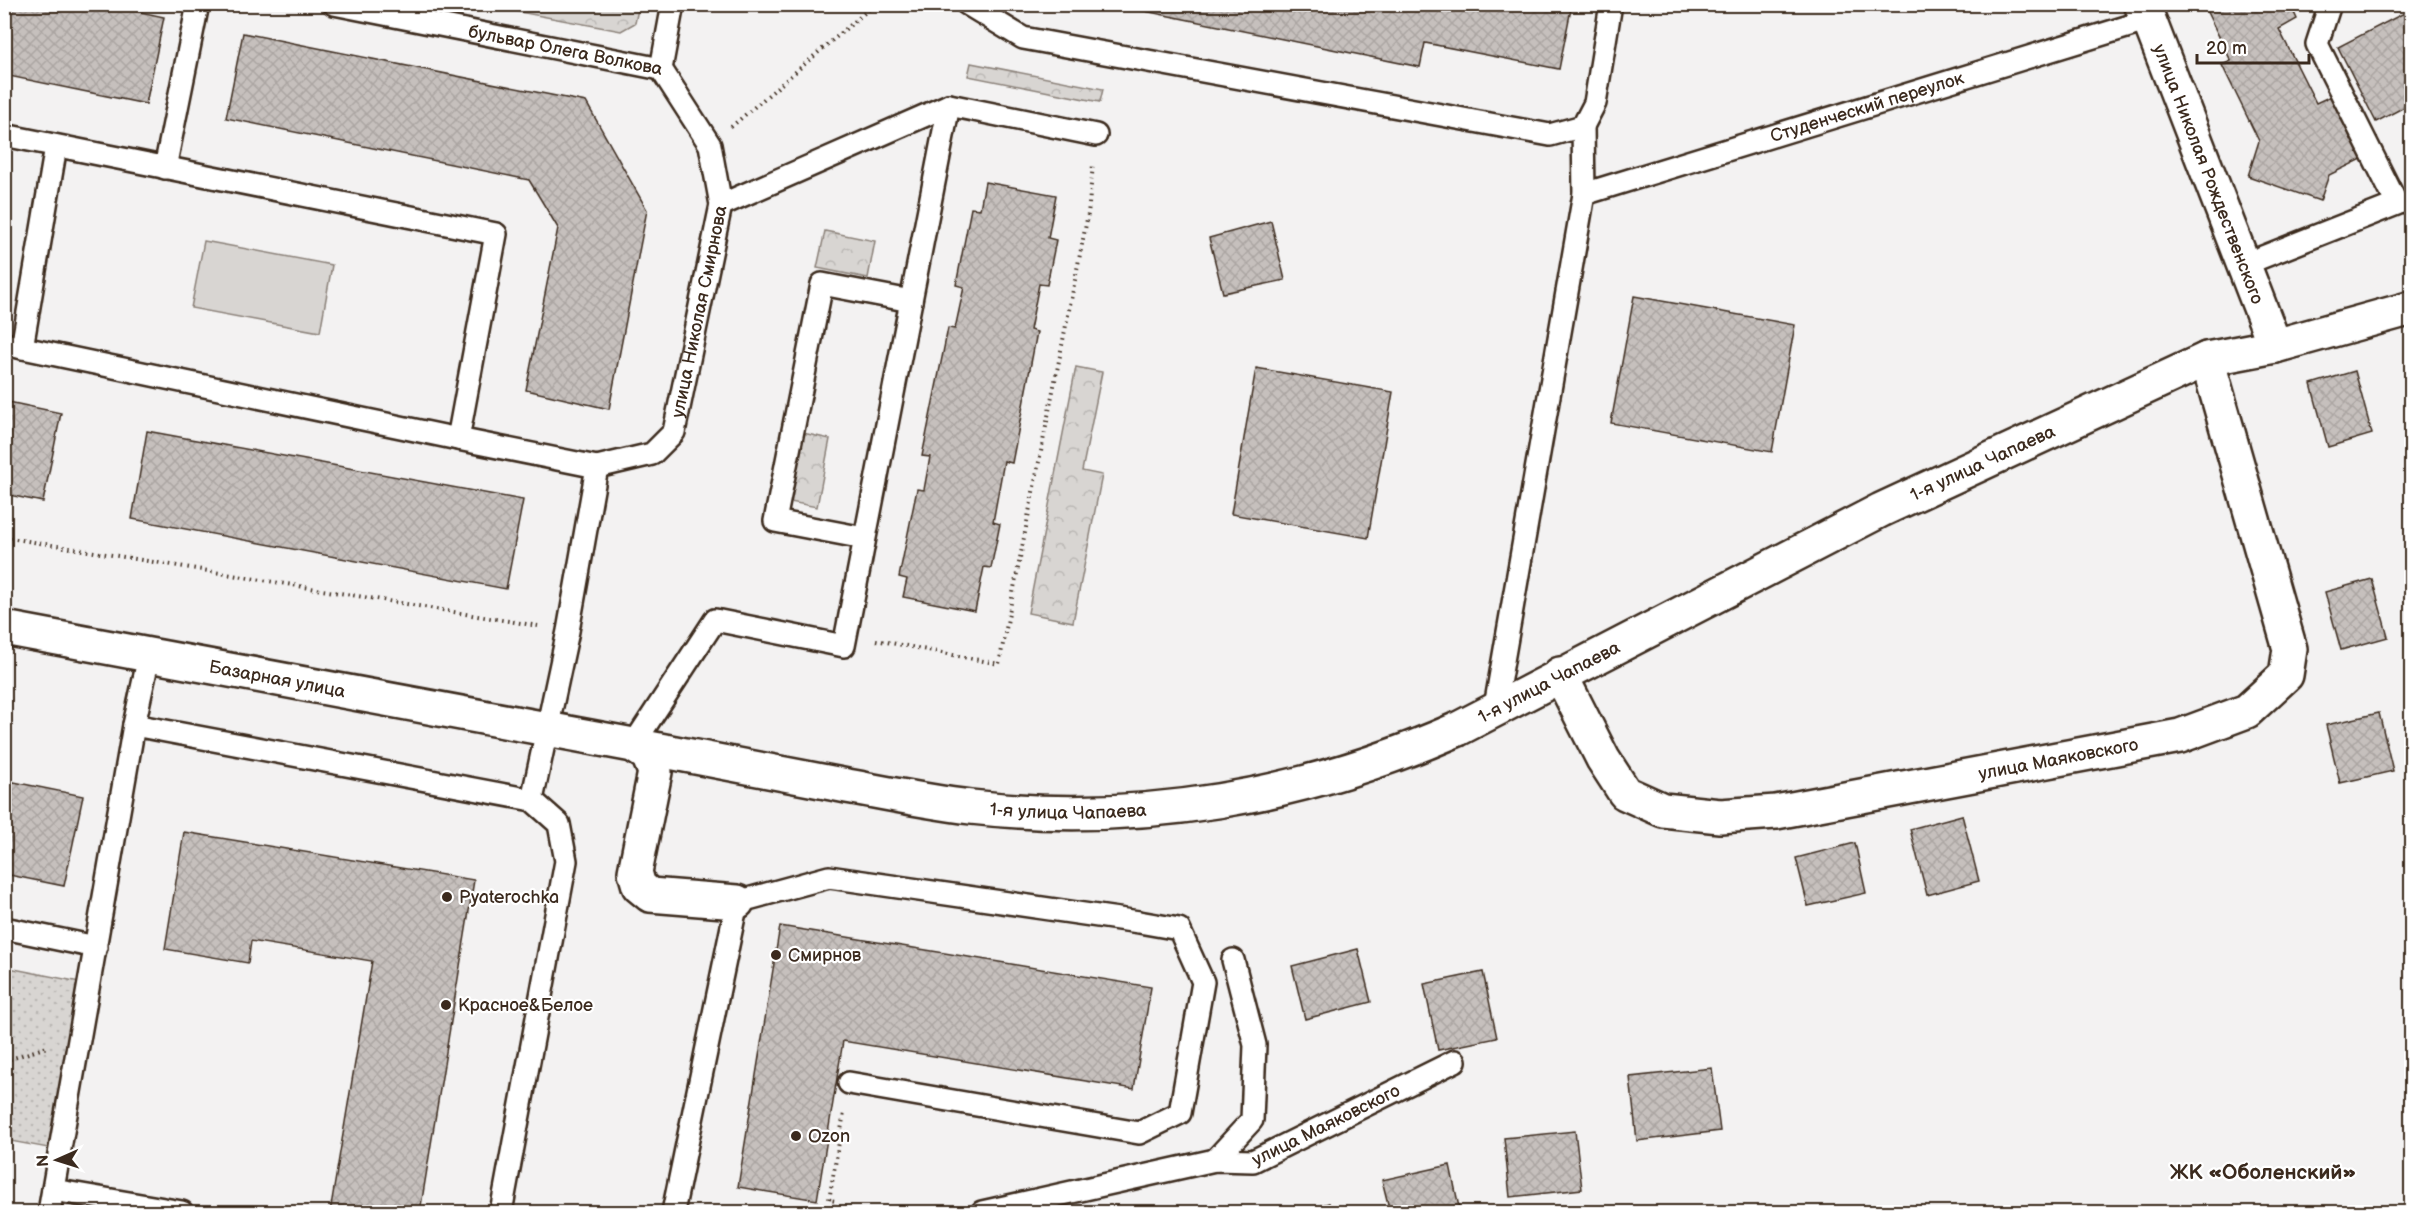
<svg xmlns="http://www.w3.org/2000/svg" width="2416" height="1217" viewBox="0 0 2416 1217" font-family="'Balsamiq Sans',sans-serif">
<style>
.grass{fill:url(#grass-dots);stroke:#8a8078;stroke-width:1.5}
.park{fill:url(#park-crowns);stroke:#8a8078;stroke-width:1.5}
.garden{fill:#d8d5d2;stroke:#8a8078;stroke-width:1.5}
.building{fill:url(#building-cross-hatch);stroke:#3b2a1e;stroke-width:1.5}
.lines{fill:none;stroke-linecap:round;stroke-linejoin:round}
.lane-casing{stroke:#3b2a1e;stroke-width:26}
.street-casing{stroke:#3b2a1e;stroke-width:38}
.path{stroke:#3b2a1e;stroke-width:4;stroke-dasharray:1.5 4.5;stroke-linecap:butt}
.lane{stroke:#fff;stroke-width:21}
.street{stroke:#fff;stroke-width:33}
.poi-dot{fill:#3b2a1e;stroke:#fff;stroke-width:2}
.labels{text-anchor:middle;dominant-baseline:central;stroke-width:4.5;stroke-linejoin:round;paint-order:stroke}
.street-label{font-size:18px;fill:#3b2a1e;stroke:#fff}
.poi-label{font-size:18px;fill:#3b2a1e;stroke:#fff;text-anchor:start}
.quarter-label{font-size:21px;font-weight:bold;fill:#3b2a1e;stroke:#fff}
</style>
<defs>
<pattern id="grass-dots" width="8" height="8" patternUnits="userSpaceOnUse" patternTransform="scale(1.5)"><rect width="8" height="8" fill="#d8d5d2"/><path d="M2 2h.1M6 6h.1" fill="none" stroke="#bab7b4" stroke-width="1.8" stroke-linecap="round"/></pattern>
<pattern id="park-crowns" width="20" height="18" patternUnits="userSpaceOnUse" patternTransform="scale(1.5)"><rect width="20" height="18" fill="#d8d5d2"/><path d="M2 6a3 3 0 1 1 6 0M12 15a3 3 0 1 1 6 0" fill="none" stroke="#bab7b4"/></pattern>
<pattern id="building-cross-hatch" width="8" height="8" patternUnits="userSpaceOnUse" patternTransform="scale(1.5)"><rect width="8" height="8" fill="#c6c0bd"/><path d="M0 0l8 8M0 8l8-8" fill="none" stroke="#aba5a2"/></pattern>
</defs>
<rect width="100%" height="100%" fill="#f3f2f2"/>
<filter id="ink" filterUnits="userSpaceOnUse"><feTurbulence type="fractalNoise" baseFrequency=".0167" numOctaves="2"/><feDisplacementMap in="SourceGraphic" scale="12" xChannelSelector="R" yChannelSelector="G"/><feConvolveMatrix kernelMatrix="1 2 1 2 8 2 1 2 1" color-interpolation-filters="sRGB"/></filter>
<g filter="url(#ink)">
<polygon class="grass" points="4,967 80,982 48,1148 5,1140"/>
<g class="park">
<polygon points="482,5 639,5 635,23 621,31"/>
<polygon points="971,63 1103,89 1100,102 968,76"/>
<polygon points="825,231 875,241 868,278 817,268"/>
<polygon points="1076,367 1102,372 1082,471 1102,475 1073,622 1028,613"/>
<polygon points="803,433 830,439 817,507 790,502"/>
</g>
<polygon class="garden" points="204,241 332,265 320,332 191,308"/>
<g class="building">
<polygon points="4,4 104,4 164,17 146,104 4,75"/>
<polygon points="1110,4 1572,4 1559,69 1425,43 1420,67"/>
<polygon points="2203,4 2290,4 2297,19 2279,29 2316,103 2333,95 2364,158 2329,175 2320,201 2248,176 2259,141 2222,65 2231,61"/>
<polygon points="2412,9 2412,103 2376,122 2338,47"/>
<polygon points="243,33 586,102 647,210 609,409 526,390 558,228 529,180 226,118"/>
<polygon points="985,182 1056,195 1048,238 1056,240 1047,285 1039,284 1030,330 1037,332 1012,463 1004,461 993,522 1000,524 991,568 984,567 975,611 903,597 907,579 899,577 917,489 924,490 930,457 922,456 948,328 955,329 964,287 956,285 971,208 980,209"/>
<polygon points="1271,221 1285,280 1223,293 1209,238"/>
<polygon points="1634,296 1795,325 1772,452 1611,423"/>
<polygon points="1256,368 1393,392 1368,538 1231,514"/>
<polygon points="2355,371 2372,434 2328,447 2311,384"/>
<polygon points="4,401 61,413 43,502 4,494"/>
<polygon points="147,431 523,500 506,589 132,519"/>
<polygon points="2372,579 2388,637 2341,650 2325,592"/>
<polygon points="2379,713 2393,771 2340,783 2326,725"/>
<polygon points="4,780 83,796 64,886 4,874"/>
<polygon points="1962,815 1979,881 1927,895 1910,829"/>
<polygon points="184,832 474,880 420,1212 330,1212 372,961 251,941 248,963 165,949"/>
<polygon points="1855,843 1866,893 1808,906 1796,858"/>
<polygon points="780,926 1151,987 1134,1089 843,1041 817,1200 738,1187"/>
<polygon points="1358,949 1371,1002 1305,1019 1292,966"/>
<polygon points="1483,972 1497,1038 1438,1050 1424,984"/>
<polygon points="1712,1068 1720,1131 1637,1141 1630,1077"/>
<polygon points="1575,1131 1582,1189 1510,1197 1504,1138"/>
<polygon points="1450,1165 1460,1212 1390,1212 1382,1180"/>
<polygon points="1329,1203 1332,1212 1298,1212"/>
</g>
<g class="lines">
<g class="lane-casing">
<g id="lane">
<path id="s1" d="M334 4 661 69"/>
<polyline points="967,4 1023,38 1550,135 1583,126 1595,103 1611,4"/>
<polyline points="661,69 673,4"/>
<polyline points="4,135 496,234 458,439 4,344"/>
<polyline points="165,168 198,4"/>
<path id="s2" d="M1584 194 2149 20"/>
<polyline points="721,205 949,105 1096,135"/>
<polyline points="2245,264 2397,204 2317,44 2330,4"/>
<polyline points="22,348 56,146"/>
<polyline points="458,439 597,467"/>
<polyline points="864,538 775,521 822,284 911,301"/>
<polyline points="1495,707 1584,194 1583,126"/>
<polyline points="134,725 532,800 559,824 566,861 501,1212"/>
<polyline points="633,745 715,620 844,646 949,105"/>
<path id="s3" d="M532 800 568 631 597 467 652 454 674 432 721 205 710 145 661 69"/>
<polyline points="4,928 96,947"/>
<polyline points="1215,1160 1252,1120 1255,1045 1233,960"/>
<polyline points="53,1190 182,1212"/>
<polyline points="49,1212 134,725 149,656"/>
<polyline points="673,1212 737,902 829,877 1139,922 1179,929 1203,982 1180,1113 1139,1133 849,1083"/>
<path id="s4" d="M982 1212 1215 1160 1253 1161 1455 1061"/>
</g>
</g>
<g class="street-casing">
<g id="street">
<path id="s5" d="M2141 4 2149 20 2275 346"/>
<path id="s6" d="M4 628 633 745 648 755 655 772 635 872 639 886 650 895 737 902"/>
<path id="s7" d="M1560 674 1603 759 1625 793 1663 810 1720 816 1776 812 2180 736 2247 711 2286 675 2290 649 2207 359"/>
<path id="s8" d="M633 745C702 758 772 771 842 785 885 793 928 802 971 807 1139 826 1304 797 1458 729L1881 510 2207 359 2275 346 2412 308"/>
</g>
</g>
<g class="path">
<polyline points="731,127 875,4"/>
<polyline points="4,537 538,626"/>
<polyline points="876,640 999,664 1088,214 1093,165"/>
<polyline points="4,1061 47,1047"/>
<polyline points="834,1212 835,1201 829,1200 844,1113"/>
</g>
<use href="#lane" class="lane"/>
<use href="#street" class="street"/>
</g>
</g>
<g class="poi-dot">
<circle cx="447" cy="897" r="6"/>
<circle cx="776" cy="955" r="6"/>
<circle cx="446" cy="1005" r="6"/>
<circle cx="796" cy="1136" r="6"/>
</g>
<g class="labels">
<g class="street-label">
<text stroke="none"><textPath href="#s1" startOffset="236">бульвар Олега Волкова</textPath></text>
<text stroke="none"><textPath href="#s2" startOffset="296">Студенческий переулок</textPath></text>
<text stroke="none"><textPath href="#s5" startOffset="183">улица Николая Рождественского</textPath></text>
<text stroke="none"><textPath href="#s3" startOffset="550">улица Николая Смирнова</textPath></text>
<text stroke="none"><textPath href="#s8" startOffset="1431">1-я улица Чапаева</textPath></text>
<text stroke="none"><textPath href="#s6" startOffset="278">Базарная улица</textPath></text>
<text stroke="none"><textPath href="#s8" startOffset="945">1-я улица Чапаева</textPath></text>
<text stroke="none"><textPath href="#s7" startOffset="578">улица Маяковского</textPath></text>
<text stroke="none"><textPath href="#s8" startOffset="441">1-я улица Чапаева</textPath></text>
<text stroke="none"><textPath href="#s4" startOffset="358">улица Маяковского</textPath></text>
</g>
<g class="poi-label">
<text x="459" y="897">Pyaterochka</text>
<text x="788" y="955">Смирнов</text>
<text x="458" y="1005">Красное&amp;Белое</text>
<text x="808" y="1136">Ozon</text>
</g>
<g class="quarter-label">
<text x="2263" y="1172">ЖК «Оболенский»</text>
</g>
</g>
<rect width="2416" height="1217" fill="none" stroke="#fff" stroke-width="24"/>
<rect x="12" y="12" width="2392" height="1193" fill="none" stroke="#3b2a1e" stroke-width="2" filter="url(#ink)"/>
<g transform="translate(57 1160) rotate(267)" stroke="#ffffff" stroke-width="4.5" paint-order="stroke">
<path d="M0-4.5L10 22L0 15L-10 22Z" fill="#3b2a1e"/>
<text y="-9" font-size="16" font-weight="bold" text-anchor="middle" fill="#3b2a1e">N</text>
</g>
<path d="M2197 54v9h112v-9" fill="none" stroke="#3b2a1e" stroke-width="3"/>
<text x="2206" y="54" font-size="18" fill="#3b2a1e" stroke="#ffffff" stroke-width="4.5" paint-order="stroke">20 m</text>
</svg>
